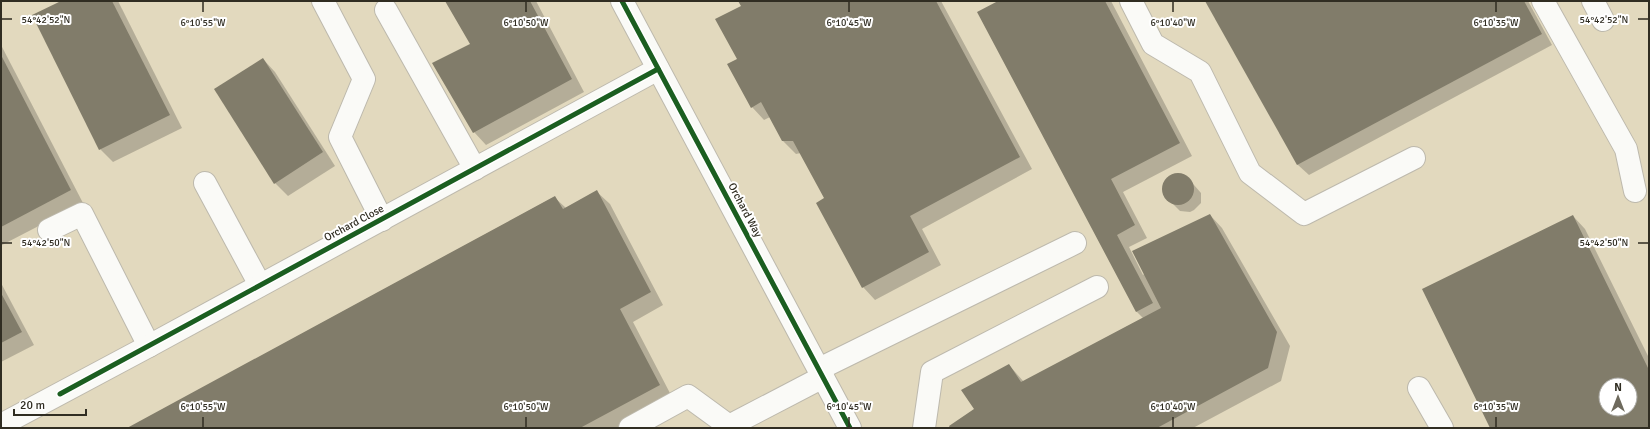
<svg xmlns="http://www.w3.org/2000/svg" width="1650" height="429" viewBox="0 0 1650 429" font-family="Signika,sans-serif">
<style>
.built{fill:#e2d9be;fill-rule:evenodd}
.shadow{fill:#0003;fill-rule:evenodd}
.building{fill:#817c6a;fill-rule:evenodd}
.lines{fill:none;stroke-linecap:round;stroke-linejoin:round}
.minor-casing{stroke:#bdb9ad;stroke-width:24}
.minor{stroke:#fafaf7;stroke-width:22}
.cycleway-casing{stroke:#fff;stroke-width:8}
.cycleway{stroke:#1b5e20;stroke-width:5}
.ticks{fill:none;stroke:#302d22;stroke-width:1.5}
.labels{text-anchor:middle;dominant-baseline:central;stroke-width:4;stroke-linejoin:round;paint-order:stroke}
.street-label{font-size:11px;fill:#302d22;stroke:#fff}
.ticks-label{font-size:10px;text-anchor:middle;fill:#302d22;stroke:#fff;stroke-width:4;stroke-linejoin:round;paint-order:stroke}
</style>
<rect width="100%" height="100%" fill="#e0dbcb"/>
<path class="built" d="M1 1H1649V428H1ZM1606 385H1630V409H1606Z"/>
<g class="shadow">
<polygon points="64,1 118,1 182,128 113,162 100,149 34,16"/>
<polygon points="446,1 536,1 584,92 486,145 474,132 471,44"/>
<polygon points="739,1 941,1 1032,169 922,229 941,265 875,300 863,287 826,199 801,153 796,154 783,141 770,117 764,120 752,107 738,59 742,6"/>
<polygon points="1000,1 1111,1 1192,156 1123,192 1147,238 1129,247 1143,275 1210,215 1222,228 1290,346 1281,381 1193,428 951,428 975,409 1009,365 1024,382 1143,318 1137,312"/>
<polygon points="1206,1 1528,1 1552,45 1309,175 1298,165"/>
<polygon points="1,45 83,203 2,245 1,244"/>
<polygon points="263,59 275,72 335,166 288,196 275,183"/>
<polygon points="1177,174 1187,177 1201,193 1201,203 1194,210 1190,212 1180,211 1165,196 1164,187 1168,178"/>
<polygon points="597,192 610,204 663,305 633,322 672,397 616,428 129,428 554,197 566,208"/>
<path d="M1573 216 1585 229 1649 358V428H1491ZM1606 385H1630V409H1606Z"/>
<polygon points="1,283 34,345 1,362"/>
</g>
<g class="building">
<polygon points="61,1 112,1 170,115 99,150 32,15"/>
<polygon points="445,1 530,1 572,79 473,133 432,63 470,44"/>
<polygon points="738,1 936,1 1020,157 910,216 929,252 862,288 816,203 824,198 793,141 782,141 761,102 751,108 727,64 737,59 715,19 741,6"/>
<polygon points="998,1 1105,1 1180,143 1111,179 1135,225 1117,235 1153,303 1136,312 977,12"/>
<polygon points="1205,1 1524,1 1542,34 1297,165"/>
<polygon points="1,55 71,190 1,227"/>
<polygon points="263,58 323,152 274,184 214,89"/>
<circle cx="1178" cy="189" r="16"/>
<polygon points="597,190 651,292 620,309 660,385 580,428 127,428 555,196 563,209"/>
<polygon points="1210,214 1277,332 1268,368 1157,428 950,428 949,426 974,409 961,390 1009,364 1021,382 1161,308 1132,251"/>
<path d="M1573 215 1649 370V428H1490L1422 289ZM1606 385H1630V409H1606Z"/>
<polygon points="1,293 22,332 1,343"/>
</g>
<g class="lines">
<g class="minor-casing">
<g id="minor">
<polyline points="323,1 364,79 340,137 382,220"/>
<polyline points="622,1 850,428"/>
<polyline points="1131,1 1153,44 1200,72 1250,173 1304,214 1414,158"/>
<polyline points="1543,1 1626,149 1635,191"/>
<polyline points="1593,1 1603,20"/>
<polyline points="386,10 475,169"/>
<polyline points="205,183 260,285"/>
<polyline points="49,230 82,214 149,346"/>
<polyline points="819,369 1075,243"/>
<polyline points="1419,388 1442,428"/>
<polyline points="1,425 149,346 658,69"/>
<polyline points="630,428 688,396 729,426 823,377"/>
<polyline points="924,428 932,372 1097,287"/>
</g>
</g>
<use href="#minor" class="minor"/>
<g class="cycleway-casing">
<g id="cycleway">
<polyline points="622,1 850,428"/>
<polyline points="60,394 658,69"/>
</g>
</g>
<use href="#cycleway" class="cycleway"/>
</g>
<path class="ticks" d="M203 2V12M526 2V12M849 2V12M1173 2V12M1496 2V12M2 19H12M1638 19H1648M2 243H12M1638 243H1648M203 417V427M526 417V427M849 417V427M1173 417V427M1496 417V427"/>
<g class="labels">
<g class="street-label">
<text transform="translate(745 210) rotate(62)">Orchard Way</text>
<text transform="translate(354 223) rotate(-28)">Orchard Close</text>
</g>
</g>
<g class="ticks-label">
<text x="46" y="23">54°42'52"N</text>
<text x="1604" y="23">54°42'52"N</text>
<text x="203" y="26">6°10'55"W</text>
<text x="526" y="26">6°10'50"W</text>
<text x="849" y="26">6°10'45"W</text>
<text x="1173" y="26">6°10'40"W</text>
<text x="1496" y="26">6°10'35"W</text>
<text x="46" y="246">54°42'50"N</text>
<text x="1604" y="246">54°42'50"N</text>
<text x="203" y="410">6°10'55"W</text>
<text x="526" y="410">6°10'50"W</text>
<text x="849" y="410">6°10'45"W</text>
<text x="1173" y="410">6°10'40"W</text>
<text x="1496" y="410">6°10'35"W</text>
</g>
<rect width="1650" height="429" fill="none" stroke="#302d22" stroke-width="4"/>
<g transform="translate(1618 397)"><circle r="19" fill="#ffffff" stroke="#acaba7"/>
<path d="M0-3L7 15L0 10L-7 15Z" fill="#6e6a5d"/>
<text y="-6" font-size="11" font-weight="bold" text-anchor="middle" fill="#302d22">N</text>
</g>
<path d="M14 409v6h72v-6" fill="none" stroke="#302d22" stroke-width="2"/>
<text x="20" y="409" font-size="12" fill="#302d22" stroke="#ffffff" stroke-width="3" paint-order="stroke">20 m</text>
</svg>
